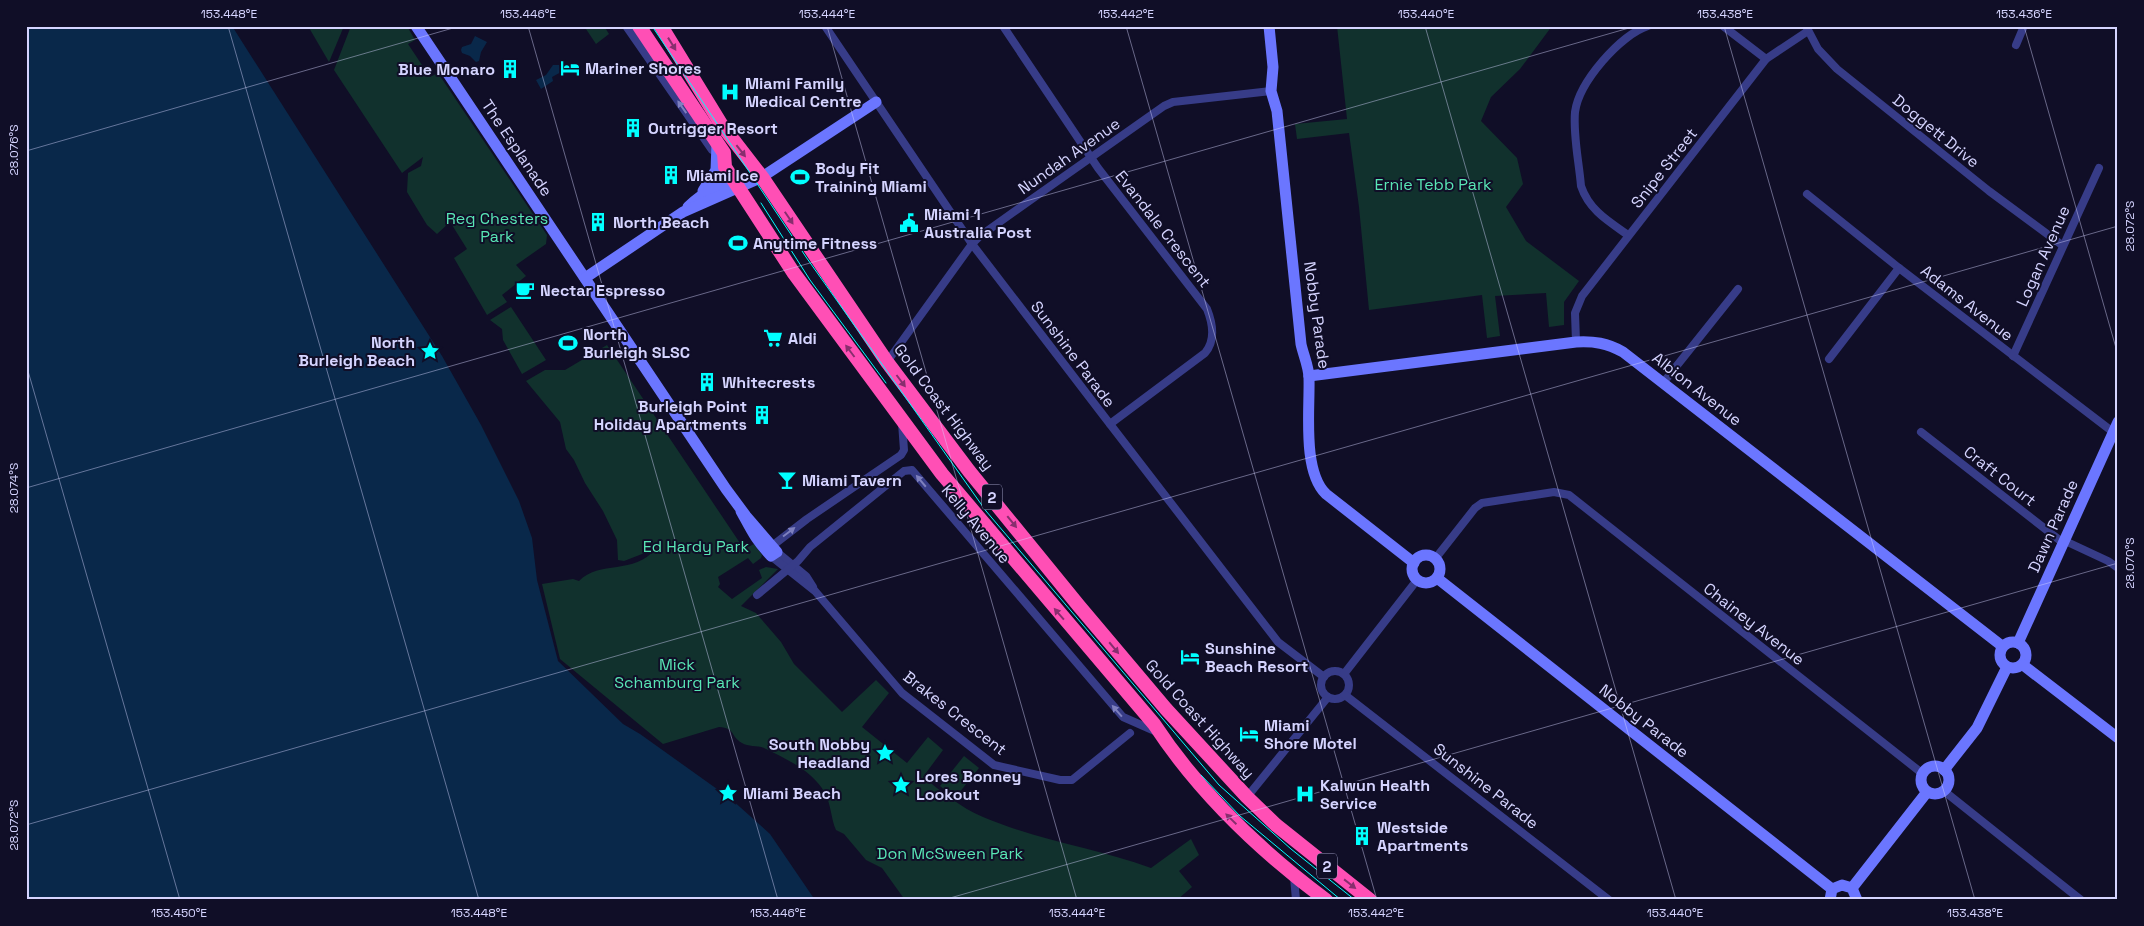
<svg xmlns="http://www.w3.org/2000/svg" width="2144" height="926" viewBox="0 0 2144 926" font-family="'Space Grotesk',sans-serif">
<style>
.green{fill:#11312d}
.water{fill:#09284a}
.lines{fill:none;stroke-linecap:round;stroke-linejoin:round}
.street{stroke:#373c88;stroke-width:8}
.secondary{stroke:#6b76ff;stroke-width:11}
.highway{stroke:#ff4fb5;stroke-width:14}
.tram{stroke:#0ff;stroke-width:1}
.oneway{fill:#882e6e}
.oneway2{fill:#7e80be}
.ticks{fill:none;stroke:#d5d4ff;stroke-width:1;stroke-opacity:0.45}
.labels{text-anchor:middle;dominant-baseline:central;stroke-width:4;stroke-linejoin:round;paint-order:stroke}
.shield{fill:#100e27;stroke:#9a99be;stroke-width:1}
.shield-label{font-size:15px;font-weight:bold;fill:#d5d4ff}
.poi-label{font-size:16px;font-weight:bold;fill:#d5d4ff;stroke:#100e27;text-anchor:start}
.street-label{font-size:16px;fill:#d5d4ff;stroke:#100e27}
.park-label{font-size:16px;fill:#59e6b5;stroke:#100e27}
.neatline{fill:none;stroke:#d5d4ff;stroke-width:2}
.ticks-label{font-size:12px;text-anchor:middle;fill:#d5d4ff}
</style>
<rect width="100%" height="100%" fill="#100e27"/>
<g class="green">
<polygon points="308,26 344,26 329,62"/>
<polygon points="351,26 407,26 415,40 408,44 430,77 438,73 547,235 546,244 516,265 526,276 502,295 507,302 487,315 454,258 467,249 452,225 450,222 437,234 427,225 407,192 408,173 421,166 423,157 402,173 334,70"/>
<polygon points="584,26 604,26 609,34 596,44"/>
<polygon points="1337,26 1552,26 1520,69 1491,97 1481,121 1517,158 1523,184 1506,207 1526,241 1579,281 1564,302 1564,325 1549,327 1546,293 1495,296 1500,336 1487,338 1482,295 1369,310 1359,207 1349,133 1297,139 1295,124 1347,119"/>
<polygon points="511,307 546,360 522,374 503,340 502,329 490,320"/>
<path d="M607 345 744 549 754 544 762 555 761 558 753 564 748 558 718 577 720 584 718 587 732 599 762 578 759 570 766 567 778 569 741 606 756 613 781 642 794 664 842 712 876 680 889 693 862 727 907 763 928 737 943 750 923 777C941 791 961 808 983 817 1037 840 1096 848 1151 868L1191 839 1199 855 1179 871 1192 887 1178 899 1098 897 1089 900H905L882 868 866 860 844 834 836 830C831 819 831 804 825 793 812 770 786 759 764 748 757 745 748 747 742 743 730 736 736 728 719 727L663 744 560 659 542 584 573 579 579 581C599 560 635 575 655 549L624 561 618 560 617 540 603 511 585 483 574 460 566 449 560 422 526 381 545 370H565Z"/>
<polygon points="964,756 979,768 955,798 940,786"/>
</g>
<g class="water">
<polygon points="26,26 232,26 442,356 481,425 519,501 532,538 537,580 558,661 623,724 640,734 731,799 770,834 815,900 26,900"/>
<polygon points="475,36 487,42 481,52 479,61 476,62 470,56 462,53 461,50 462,47 471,44"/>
<polygon points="553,65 559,65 563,71 552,77 553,81 541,89 536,80 546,75"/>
</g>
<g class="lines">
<g class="street">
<polyline points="626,26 712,150 718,153"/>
<polyline points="825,26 972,244 1103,415 1278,642 1324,677"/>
<path d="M1003 26 1098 168 1207 309C1213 324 1216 340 1205 353L1110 424"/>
<polyline points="1723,26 1766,59"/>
<polyline points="1807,28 1818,49 1837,69 1989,191 2062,245"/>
<polyline points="2016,45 2024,26"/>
<polyline points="1807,194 1899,268 2113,432"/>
<path d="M1628 235C1608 221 1589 210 1581 186 1579 162 1573 136 1575 112 1579 82 1620 35 1648 26"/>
<polyline points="1576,342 1575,313 1582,296 1766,59 1808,31"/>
<polyline points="2013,356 2099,168"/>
<polyline points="1829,359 1899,268"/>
<polyline points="887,362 972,244 980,236 1032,199 1164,106 1173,102 1271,91"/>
<polyline points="1663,383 1738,289"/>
<polyline points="1921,432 2062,542"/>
<polyline points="2063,540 2108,561 2118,568"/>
<polyline points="772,546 807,519 901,455 904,450 902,423"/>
<polyline points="777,552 806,576 813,587"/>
<polyline points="771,556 815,591 902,693 994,765 1060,780 1072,780 1130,733"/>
<polyline points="1435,559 1475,508 1482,503 1554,492 1569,495 1923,774"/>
<polyline points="757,595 798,561 810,547 904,471 912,470 1123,717 1157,732"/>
<circle cx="1335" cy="685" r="14"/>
<polyline points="1344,674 1417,580"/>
<polyline points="1345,695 1609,900"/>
<polyline points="1944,791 2081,900"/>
<polyline points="1247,797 1328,697"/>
<polyline points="1294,877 1296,900"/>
</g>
<g class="secondary">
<path d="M416 26 726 489 746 516 777 552 771 556C755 539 752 531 741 511"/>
<path d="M1269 26 1273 67 1271 91 1277 111 1301 344C1303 354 1309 367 1309 378 1310 409 1302 471 1326 494L1414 563"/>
<polyline points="703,191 716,170 717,144"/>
<path d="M688 207C704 191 719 185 742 181"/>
<polyline points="585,278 683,212 762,177 876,102"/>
<path d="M1309 376 1576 342C1594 341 1607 343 1623 352L2002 646"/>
<circle cx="1426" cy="569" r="14"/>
<polyline points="1437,578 1832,889"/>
<circle cx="2013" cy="655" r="13"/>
<polyline points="2018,643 2118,422"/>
<polyline points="2023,665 2118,738"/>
<circle cx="1935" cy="780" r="14"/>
<polyline points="1944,770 1977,728 2007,667"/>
<polyline points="1852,888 1927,792"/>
<polyline points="1830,900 1832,889 1842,885 1852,888 1857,900"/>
</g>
<g class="highway">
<path d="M639 26 724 153 725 167 793 272 942 474 1154 724C1200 794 1259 850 1326 900"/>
<polyline points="661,26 721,124 762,177 887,362 969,471 1079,606 1166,709 1247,797 1276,825 1370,900"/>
</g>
<g class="tram">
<polyline points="652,26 806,257 986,511 1219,785 1291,849 1355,900"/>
<polyline points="761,203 810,280 886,383"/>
<polyline points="1201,775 1240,816 1341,900"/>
</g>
</g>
<defs><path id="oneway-solid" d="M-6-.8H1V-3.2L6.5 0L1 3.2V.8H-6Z" transform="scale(1.25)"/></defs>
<g class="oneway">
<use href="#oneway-solid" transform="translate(672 44) rotate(58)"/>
<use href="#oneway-solid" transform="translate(741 151) rotate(52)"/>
<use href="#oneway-solid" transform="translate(789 218) rotate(56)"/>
<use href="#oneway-solid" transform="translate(850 351) rotate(-127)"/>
<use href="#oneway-solid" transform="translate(901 381) rotate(53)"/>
<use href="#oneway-solid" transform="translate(1012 522) rotate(51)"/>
<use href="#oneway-solid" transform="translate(1059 614) rotate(-131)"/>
<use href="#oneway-solid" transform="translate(1114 648) rotate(50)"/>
<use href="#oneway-solid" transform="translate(1231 819) rotate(-136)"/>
<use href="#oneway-solid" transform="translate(1350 884) rotate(38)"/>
</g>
<g class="oneway2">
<use href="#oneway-solid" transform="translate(682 107) rotate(-125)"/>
<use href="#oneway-solid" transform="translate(921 481) rotate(-130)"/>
<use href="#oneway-solid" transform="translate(789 532) rotate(-37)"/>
<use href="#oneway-solid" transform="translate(1117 711) rotate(-131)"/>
</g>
<path class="ticks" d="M228 26 479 900M528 26 778 900M827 26 1077 900M1126 26 1377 900M1425 26 1676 900M1724 26 1975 900M2024 26 2118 355M26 151 460 26M26 364 180 900M26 488 1636 26M26 825 2118 226M943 900 2118 563"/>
<defs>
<g id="hotel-bare" transform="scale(1.5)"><path d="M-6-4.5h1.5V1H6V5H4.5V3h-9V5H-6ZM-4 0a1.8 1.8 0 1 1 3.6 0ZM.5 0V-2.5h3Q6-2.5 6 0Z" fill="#0ff" stroke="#100e27" stroke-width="2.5" paint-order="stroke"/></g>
<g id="building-bare" transform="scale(1.5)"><path d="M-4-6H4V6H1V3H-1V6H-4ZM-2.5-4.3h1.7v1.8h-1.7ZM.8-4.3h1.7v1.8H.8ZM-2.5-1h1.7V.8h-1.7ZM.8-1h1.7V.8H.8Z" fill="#0ff" stroke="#100e27" stroke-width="2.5" paint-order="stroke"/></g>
<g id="hospital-bare" transform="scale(1.5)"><path d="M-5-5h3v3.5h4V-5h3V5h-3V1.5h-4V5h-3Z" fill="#0ff" stroke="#100e27" stroke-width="2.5" paint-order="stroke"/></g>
<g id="stadium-bare" transform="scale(1.5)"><path d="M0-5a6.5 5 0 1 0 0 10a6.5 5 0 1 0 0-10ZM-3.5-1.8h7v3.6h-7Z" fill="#0ff" stroke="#100e27" stroke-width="2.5" paint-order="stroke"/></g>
<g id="civic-bare" transform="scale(1.5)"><path d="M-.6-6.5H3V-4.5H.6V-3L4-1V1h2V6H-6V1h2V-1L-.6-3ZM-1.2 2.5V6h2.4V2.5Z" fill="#0ff" stroke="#100e27" stroke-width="2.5" paint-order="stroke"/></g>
<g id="cafe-bare" transform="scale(1.5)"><path d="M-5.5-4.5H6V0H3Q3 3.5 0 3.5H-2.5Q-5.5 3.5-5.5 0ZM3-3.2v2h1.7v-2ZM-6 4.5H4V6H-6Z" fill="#0ff" stroke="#100e27" stroke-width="2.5" paint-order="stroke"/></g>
<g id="supermarket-bare" transform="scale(1.5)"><path d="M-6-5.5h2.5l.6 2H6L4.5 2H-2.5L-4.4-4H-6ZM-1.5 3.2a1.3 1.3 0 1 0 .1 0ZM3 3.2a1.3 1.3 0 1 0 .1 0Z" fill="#0ff" stroke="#100e27" stroke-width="2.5" paint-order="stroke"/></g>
<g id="sight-bare" transform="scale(1.5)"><path d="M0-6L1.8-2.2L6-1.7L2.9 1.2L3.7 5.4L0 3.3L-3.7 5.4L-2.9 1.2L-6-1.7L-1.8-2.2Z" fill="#0ff" stroke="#100e27" stroke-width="2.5" paint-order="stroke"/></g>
<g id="bar-bare" transform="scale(1.5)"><path d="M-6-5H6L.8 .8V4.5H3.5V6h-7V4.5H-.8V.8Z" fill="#0ff" stroke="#100e27" stroke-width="2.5" paint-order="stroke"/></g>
</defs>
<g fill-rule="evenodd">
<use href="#hotel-bare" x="570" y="68"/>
<use href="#building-bare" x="510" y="69"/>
<use href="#hospital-bare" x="730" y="92"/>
<use href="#building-bare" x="633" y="128"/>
<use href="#building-bare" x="671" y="175"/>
<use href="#stadium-bare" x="800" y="177"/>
<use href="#building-bare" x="598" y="222"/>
<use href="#civic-bare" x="909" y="223"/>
<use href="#stadium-bare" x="738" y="243"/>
<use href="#cafe-bare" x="525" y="290"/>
<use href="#supermarket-bare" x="773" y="338"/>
<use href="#stadium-bare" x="568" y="343"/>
<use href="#sight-bare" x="430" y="351"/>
<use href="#building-bare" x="707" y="382"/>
<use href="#building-bare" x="762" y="415"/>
<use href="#bar-bare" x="787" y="480"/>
<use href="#hotel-bare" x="1190" y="657"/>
<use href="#hotel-bare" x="1249" y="734"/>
<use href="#sight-bare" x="885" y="753"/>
<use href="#sight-bare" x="901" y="785"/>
<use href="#sight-bare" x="728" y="793"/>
<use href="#hospital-bare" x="1305" y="794"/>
<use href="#building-bare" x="1362" y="836"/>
</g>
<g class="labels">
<g class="shield">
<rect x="982" y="484.5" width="20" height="25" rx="4"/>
<rect x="1317" y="853.5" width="20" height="25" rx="4"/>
</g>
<g class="shield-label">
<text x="992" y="497">2</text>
<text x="1327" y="866">2</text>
</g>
<g class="poi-label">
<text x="585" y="68">Mariner Shores</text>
<text x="495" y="69" text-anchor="end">Blue Monaro</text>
<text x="745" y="83">Miami Family<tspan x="745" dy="18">Medical Centre</tspan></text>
<text x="648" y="128">Outrigger Resort</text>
<text x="815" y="168">Body Fit<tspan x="815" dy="18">Training Miami</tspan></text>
<text x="686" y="175">Miami Ice</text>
<text x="924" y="214">Miami 1<tspan x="924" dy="18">Australia Post</tspan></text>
<text x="613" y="222">North Beach</text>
<text x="753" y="243">Anytime Fitness</text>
<text x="540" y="290">Nectar Espresso</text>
<text x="583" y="334">North<tspan x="583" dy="18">Burleigh SLSC</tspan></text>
<text x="788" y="338">Aldi</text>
<text x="415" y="342" text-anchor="end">North<tspan x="415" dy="18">Burleigh Beach</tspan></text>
<text x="722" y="382">Whitecrests</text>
<text x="747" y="406" text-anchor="end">Burleigh Point<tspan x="747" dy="18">Holiday Apartments</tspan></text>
<text x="802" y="480">Miami Tavern</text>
<text x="1205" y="648">Sunshine<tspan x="1205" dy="18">Beach Resort</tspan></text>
<text x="1264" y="725">Miami<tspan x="1264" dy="18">Shore Motel</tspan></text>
<text x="870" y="744" text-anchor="end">South Nobby<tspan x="870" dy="18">Headland</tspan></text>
<text x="916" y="776">Lores Bonney<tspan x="916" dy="18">Lookout</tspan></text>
<text x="1320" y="785">Kalwun Health<tspan x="1320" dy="18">Service</tspan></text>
<text x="743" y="793">Miami Beach</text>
<text x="1377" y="827">Westside<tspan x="1377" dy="18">Apartments</tspan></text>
</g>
<g class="street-label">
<text transform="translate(1936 131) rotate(39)">Doggett Drive</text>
<text transform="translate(517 148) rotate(56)">The Esplanade</text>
<text transform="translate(1069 156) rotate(-35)">Nundah Avenue</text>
<text transform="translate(1664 168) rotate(-52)">Snipe Street</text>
<text transform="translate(1163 229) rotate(52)">Evandale Crescent</text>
<text transform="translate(2043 256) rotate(-66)">Logan Avenue</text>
<text transform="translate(1967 303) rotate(38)">Adams Avenue</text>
<text transform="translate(1317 315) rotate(82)">Nobby Parade</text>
<text transform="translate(1073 354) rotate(53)">Sunshine Parade</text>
<text transform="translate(1697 389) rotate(38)">Albion Avenue</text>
<text transform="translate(944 407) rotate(53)">Gold Coast Highway</text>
<text transform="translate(2000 476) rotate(38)">Craft Court</text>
<text transform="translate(976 524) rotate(50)">Kelly Avenue</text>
<text transform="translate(2053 526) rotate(-66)">Dawn Parade</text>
<text transform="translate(1754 624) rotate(38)">Chainey Avenue</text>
<text transform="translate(955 713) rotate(38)">Brakes Crescent</text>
<text transform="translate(1200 719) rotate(48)">Gold Coast Highway</text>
<text transform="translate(1644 721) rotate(38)">Nobby Parade</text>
<text transform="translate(1486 786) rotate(38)">Sunshine Parade</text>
</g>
<g class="park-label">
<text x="1433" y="184">Ernie Tebb Park</text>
<text x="497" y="218">Reg Chesters<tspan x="497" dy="18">Park</tspan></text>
<text x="696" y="546">Ed Hardy Park</text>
<text x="677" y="664">Mick<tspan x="677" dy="18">Schamburg Park</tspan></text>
<text x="950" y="853">Don McSween Park</text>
</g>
</g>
<rect width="2144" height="926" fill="none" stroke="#100e27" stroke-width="55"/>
<rect x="28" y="28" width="2088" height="870" class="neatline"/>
<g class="ticks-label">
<text x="229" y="18">153.448°E</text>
<text x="528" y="18">153.446°E</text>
<text x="827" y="18">153.444°E</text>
<text x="1126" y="18">153.442°E</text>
<text x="1426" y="18">153.440°E</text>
<text x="1725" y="18">153.438°E</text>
<text x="2024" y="18">153.436°E</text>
<text transform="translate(14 150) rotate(-90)" y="4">28.076°S</text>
<text transform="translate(2130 226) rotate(-90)" y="4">28.072°S</text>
<text transform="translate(14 488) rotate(-90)" y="4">28.074°S</text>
<text transform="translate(2130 563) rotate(-90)" y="4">28.070°S</text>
<text transform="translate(14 825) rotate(-90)" y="4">28.072°S</text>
<text x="179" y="917">153.450°E</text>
<text x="479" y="917">153.448°E</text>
<text x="778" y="917">153.446°E</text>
<text x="1077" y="917">153.444°E</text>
<text x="1376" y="917">153.442°E</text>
<text x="1675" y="917">153.440°E</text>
<text x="1975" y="917">153.438°E</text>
</g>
</svg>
